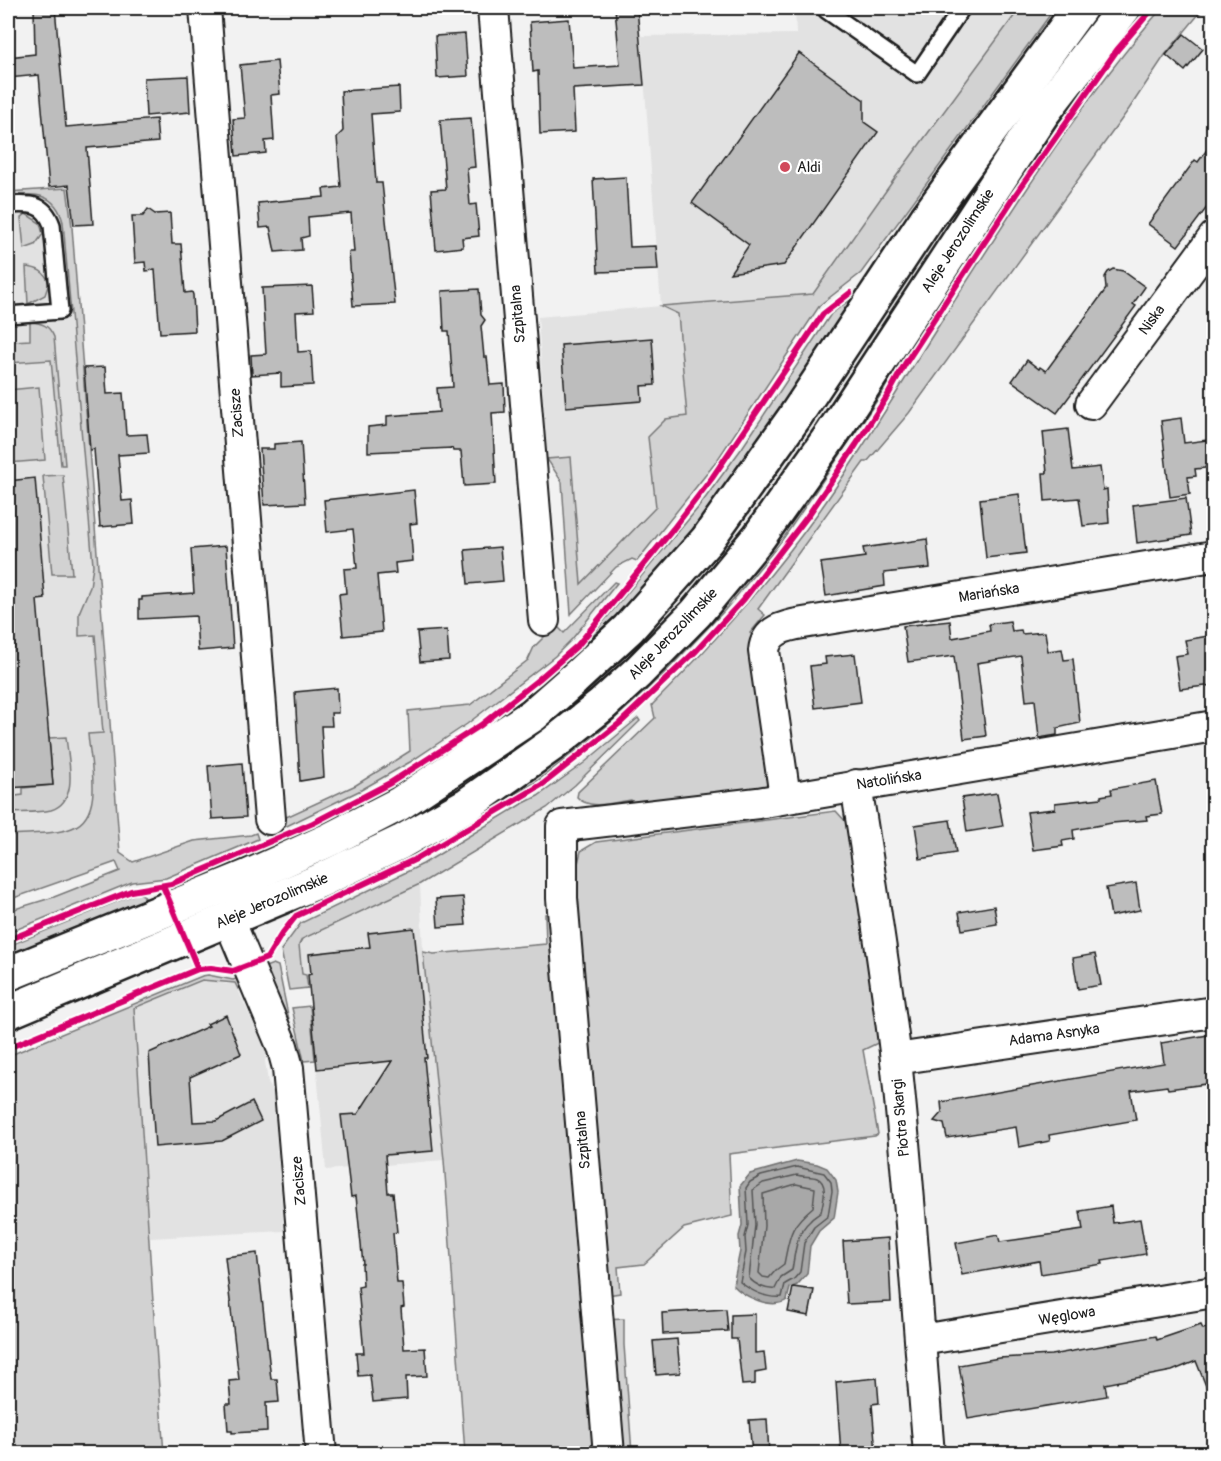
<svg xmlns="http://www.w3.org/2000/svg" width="1221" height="1461" viewBox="0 0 1221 1461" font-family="Pangolin,sans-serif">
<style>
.built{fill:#e2e2e2}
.green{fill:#d2d2d2;stroke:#777;stroke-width:1.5}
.water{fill:#a8a8a8;stroke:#707070;stroke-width:1.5}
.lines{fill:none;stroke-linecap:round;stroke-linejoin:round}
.shore{stroke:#545454;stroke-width:1.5}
.building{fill:#bdbdbd;stroke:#1c1c1c;stroke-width:1.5}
.lane-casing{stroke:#1c1c1c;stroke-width:20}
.street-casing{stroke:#1c1c1c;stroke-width:34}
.secondary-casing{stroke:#1c1c1c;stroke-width:38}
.lane{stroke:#fff;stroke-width:15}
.street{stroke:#fff;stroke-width:30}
.secondary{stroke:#fff;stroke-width:33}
.cycleway-casing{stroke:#fff;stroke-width:10}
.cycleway{stroke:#d6006c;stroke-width:6}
.poi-dot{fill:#d1495b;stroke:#fff;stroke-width:2}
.labels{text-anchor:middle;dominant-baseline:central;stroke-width:4.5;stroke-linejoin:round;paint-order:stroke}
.poi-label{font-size:15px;fill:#1c1c1c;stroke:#fff;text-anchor:start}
.street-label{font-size:15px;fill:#1c1c1c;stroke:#fff}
</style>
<rect width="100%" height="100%" fill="#f2f2f2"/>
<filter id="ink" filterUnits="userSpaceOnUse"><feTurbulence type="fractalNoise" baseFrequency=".0167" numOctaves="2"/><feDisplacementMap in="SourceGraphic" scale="12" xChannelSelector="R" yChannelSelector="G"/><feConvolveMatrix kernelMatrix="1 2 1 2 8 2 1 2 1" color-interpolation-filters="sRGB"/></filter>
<g filter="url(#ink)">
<g class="built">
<polygon points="795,8 1020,8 895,178 813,294 662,306 678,314 687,417 666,419 648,437 656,507 580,585 571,457 547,459 538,317 661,306 641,36 796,34"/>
<polygon points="67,188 72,227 120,852 8,893 8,192"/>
<polygon points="420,884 423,952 444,1160 326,1170 308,975 302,975 299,945 301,939"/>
<polygon points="208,979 226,984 235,983 267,1053 265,1061 268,1083 273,1091 284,1231 150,1238 134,1007 202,980"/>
</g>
<g class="green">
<polygon points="1020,8 1055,8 861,273 820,305 716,462 637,561 632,559 616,567 571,614 562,482 547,459 571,457 581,584 656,507 648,437 666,419 687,416 678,314 661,306 813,294 895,178"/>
<path d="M1162 8H1204L1165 55 1129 109 909 413 867 462H864L758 609 765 615 750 633 758 638 770 784 758 792 633 807 631 800C615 802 589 811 577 797L578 792 655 718 652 705C712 645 768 583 818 513 863 450 901 384 943 319 1011 213 1079 103 1162 8Z"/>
<path d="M67 188 72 227 120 853 133 862 194 841 251 835 256 833 258 839 166 878 132 882 8 933V911L54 897 120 871 116 862 8 900V835C27 833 55 835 72 828 105 816 90 761 88 734L103 733 95 635 79 636V613L90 587 93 565 63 222C55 191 34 194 8 196V192Z"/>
<polygon points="26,214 40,223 43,234 35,245 24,249 21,218"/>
<path d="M26 267C37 268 45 271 49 283L45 295 28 304Z"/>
<polygon points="858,294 703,521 644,591 586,649 585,644 698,508 742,448 831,314"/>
<path d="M30 322C42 323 49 325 54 337L65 465H61L51 360 8 363V328L11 323 13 341 30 340Z"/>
<polygon points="908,346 884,390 781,542 725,610 655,683 594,737 536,782 490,808 546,769 618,710"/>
<polygon points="39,387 45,460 8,463 8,390"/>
<polygon points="63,475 72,574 52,574 43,476"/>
<polygon points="614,582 617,583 572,639 555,656 467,724 410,762 361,790 266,836 262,828 356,785 410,751 408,711 470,705 528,660 534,647 556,625 564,633"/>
<polygon points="638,718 640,721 575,785 547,808 420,884 302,939 299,945 302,974 306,975 308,988 289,990 281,950 301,923 423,864 520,805 538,796 584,763"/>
<path d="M66 737C68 759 80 801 51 810 38 813 21 812 8 813V797L23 795V788L53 785 49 738Z"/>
<polygon points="836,811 846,822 852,822 884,1040 863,1050 878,1134 875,1136 729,1154 732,1216 684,1228 644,1264 618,1267 620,1293 601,1296 568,869 577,868 581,851 596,842"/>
<polygon points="138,893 143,895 149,903 8,959 8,946"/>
<polygon points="557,913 604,1453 465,1453 444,1160 423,952 434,954 546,944 545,914"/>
<polygon points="273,964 278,966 294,1044 263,968"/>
<path d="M208 975 233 980 242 977 246 986 238 989 235 983 202 980 134 1008C144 1156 152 1305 164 1453L8 1454V1056L202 976Z"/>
<polygon points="310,1006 315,1060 304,1061 292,1008"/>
<polygon points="624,1319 624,1345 632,1453 615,1453 603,1320"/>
</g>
<path class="water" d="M797 1161 817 1164 827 1168 836 1180 838 1192 834 1218 819 1231 810 1246 807 1274 797 1285 790 1288 787 1300C772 1310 744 1297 733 1285L740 1251 739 1236 742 1225 740 1186 750 1174Z"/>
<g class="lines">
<g class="shore">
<path d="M797 1167 824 1173 831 1182 832 1191 828 1216 814 1227 804 1243 800 1272 794 1279 785 1284 782 1297C767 1299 751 1291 740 1282L746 1252 745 1237 748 1225 746 1188 750 1182 761 1176Z"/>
<path d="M797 1175C803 1177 812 1176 817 1178 829 1183 823 1202 821 1212 818 1215 813 1217 810 1221 796 1233 795 1253 792 1270L781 1277 775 1289C766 1290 755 1285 749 1278L755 1225 753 1190 763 1183Z"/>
<path d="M796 1184 815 1188 813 1207C789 1227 790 1235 784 1264L776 1270 769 1278 763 1277 759 1273 764 1226 763 1194Z"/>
</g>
</g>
<g class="building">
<polygon points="34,8 55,8 66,127 156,119 158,142 87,148 93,224 74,225 69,185 49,187 39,75 8,78 8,57 35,54"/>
<polygon points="615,8 637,8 644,85 573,89 575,132 540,134 538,71 533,72 530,22 569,19 573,68 620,65"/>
<polygon points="465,34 468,76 437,78 435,36"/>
<polygon points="1184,34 1203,49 1185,71 1166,55"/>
<polygon points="799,53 864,100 864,122 878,132 784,265 730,273 749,245 692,203"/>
<polygon points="277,61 280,94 271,95 274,140 265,141 266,153 236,156 233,119 245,118 240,65"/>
<polygon points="188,76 190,112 146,116 144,78"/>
<polygon points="399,87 400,112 371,114 376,183 382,183 395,304 353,306 349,252 354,252 351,213 308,217 309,236 301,238 302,250 275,252 270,227 260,228 258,203 324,197 323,189 341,187 337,137 343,131 341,91"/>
<polygon points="471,118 475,167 467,168 470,205 476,204 479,236 462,238 463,247 436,250 431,190 446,189 440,120"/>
<polygon points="1214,140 1214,198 1178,246 1148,224 1195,160 1198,162"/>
<polygon points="626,177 630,247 656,246 658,270 598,272 593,179"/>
<polygon points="148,209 155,214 170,213 172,244 181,244 185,293 192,292 193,295 195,331 160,333 155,270 146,271 145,262 135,263 132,216 143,216"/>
<polygon points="1113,269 1123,271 1145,287 1133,304 1136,306 1057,413 1012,381 1027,360 1039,369 1040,367 1046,371 1106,289 1105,277 1108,272"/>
<polygon points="312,286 314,311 296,312 298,352 311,351 313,385 281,387 281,373 252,375 251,355 266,354 262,288"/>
<polygon points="479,289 481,315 485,320 481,326 484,357 487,357 490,385 504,384 505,412 492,413 496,484 464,486 461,451 453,451 452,448 368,452 368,427 387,425 387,416 439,412 437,388 453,387 449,331 444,331 442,291"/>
<polygon points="652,338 655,385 641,386 642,401 566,407 561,345"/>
<polygon points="105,367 107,394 123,393 126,435 147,434 149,453 118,455 122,501 132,500 134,524 100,527 94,449 90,450 84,368"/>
<polygon points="1181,418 1184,443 1207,440 1209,459 1205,468 1195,469 1196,476 1188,477 1190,494 1170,497 1161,421"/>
<polygon points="1068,429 1073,470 1100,467 1103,490 1107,489 1109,523 1083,526 1079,498 1045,501 1043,473 1047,473 1043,432"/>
<polygon points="301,442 305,503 264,505 260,449 274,449 274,444"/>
<polygon points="35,478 45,599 37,600 53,785 8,788 8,481"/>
<polygon points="414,490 417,523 410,524 413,561 395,563 396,573 377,575 382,632 343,636 339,594 346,593 344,569 357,568 353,529 327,532 324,500"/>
<polygon points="1019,494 1026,553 986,558 980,499"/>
<polygon points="1186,498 1191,535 1137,543 1133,505"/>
<polygon points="927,539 930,568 884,573 885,586 826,596 821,563 865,557 863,548"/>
<polygon points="226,546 233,648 198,651 196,616 139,619 139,600 142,600 142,597 194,593 191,549"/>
<polygon points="500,547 503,581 468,584 465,550"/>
<polygon points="950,621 952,638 990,631 989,624 1010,621 1012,631 1021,630 1022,634 1045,632 1048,651 1062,649 1064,660 1073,659 1080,723 1057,728 1057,735 1039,738 1035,700 1026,701 1021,656 977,663 986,736 964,739 954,656 908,662 903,626"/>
<polygon points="447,630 449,660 420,662 417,632"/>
<polygon points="1214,635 1214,685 1180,689 1175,656 1188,654 1185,640"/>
<polygon points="855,654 861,702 815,708 810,666 826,664 825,657"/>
<polygon points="337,688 338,713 331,713 332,726 321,726 324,777 300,781 295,692"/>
<polygon points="242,763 246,817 212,819 208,766"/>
<polygon points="1156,781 1162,814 1146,816 1147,820 1112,823 1073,830 1074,839 1062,841 1063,846 1033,850 1027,812 1055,809 1055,803 1101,798 1101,796 1112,794 1111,789"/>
<polygon points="997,793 1003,826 967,832 962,798"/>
<polygon points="950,820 956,853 920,859 915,825"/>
<polygon points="1136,883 1140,910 1111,916 1106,888"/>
<polygon points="463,897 466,925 438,927 436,899"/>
<polygon points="994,906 997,924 962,930 959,912"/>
<polygon points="414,928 427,1058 424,1058 433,1151 385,1155 388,1193 393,1193 397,1232 393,1233 397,1283 402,1283 404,1307 401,1308 404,1349 425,1348 427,1376 406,1377 407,1399 373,1402 370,1375 358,1376 356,1353 364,1353 358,1287 363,1286 362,1264 363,1264 356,1196 351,1197 341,1115 358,1114 392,1061 317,1069 308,975 311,974 309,954 370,947 368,933"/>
<polygon points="1095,954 1101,985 1078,989 1073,958"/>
<polygon points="226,1015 241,1054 190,1077 193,1122 216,1121 252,1102 261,1121 222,1141 155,1147 149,1053 209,1026 207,1024"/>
<polygon points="1214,1034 1214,1083 1168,1089 1167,1086 1131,1091 1136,1120 1049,1135 1050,1141 1019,1147 1016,1127 947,1138 944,1124 934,1121 942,1112 941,1102 1164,1063 1161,1043"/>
<polygon points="1111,1206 1113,1223 1140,1219 1146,1254 1102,1261 1103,1264 1041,1274 1039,1261 962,1275 956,1243 998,1235 1000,1242 1083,1230 1080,1211"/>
<polygon points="888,1238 891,1302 847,1304 843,1241"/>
<polygon points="257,1253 271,1379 277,1379 279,1402 266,1403 267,1431 232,1433 232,1431 228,1431 226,1404 231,1404 229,1381 239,1380 225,1257"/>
<polygon points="793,1287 814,1290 809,1316 788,1312"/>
<polygon points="726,1309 728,1331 663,1334 662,1313"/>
<polygon points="755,1314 755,1353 764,1352 766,1371 755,1373 755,1384 742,1385 737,1339 731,1339 731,1315"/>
<polygon points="1201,1325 1203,1329 1209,1327 1214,1339 1214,1400 1212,1401 1196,1361 1172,1371 1105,1384 1107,1396 968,1419 959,1365 999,1358 1051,1355 1156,1336 1157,1340"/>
<polygon points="677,1339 680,1373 656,1375 653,1341"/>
<polygon points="877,1378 879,1403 872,1404 876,1454 841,1454 836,1382"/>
<polygon points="767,1419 769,1454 752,1454 749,1420"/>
</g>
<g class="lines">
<g class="lane-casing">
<g id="lane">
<polyline points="828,8 826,10 917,74 962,8"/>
<path d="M8 205C29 204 44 202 52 225L60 311 8 315"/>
</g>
</g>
<g class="street-casing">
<g id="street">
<polyline points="205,8 270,819"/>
<polyline points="493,8 544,620"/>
<polyline points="1091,404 1214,237"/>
<path d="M856 785C870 876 885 968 896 1060 910 1191 918 1322 929 1454"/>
<path d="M785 797 764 651C766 630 785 626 803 623L1214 556"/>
<polyline points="229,920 282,1046 288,1068 321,1454"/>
<polyline points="896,1059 1214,1012"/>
<polyline points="921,1340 1214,1292"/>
<polyline points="609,1454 562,898 562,826 758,803 1214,726"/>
</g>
</g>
<g class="secondary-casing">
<g id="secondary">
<polyline points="8,974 249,876 331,839 399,804 533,715 574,679 628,629 707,540 794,418 927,218 1080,8"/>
<polyline points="8,1012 319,881 401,842 468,804 554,743 602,705 638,672 696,613 759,537 832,434 1042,114 1124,8"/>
</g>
</g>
<use href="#lane" class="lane"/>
<use href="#street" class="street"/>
<use href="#secondary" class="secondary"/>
<g class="cycleway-casing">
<g id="cycleway">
<polyline points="163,886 198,969"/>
<polyline points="8,940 131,891 171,884 313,823 390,783 481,725 539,679 578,645 673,529 712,478 823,314 850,293"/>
<polyline points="8,1048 198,969 211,968 233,971 267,958 281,935 296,916 416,859 543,784 620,723 696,651 744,599 807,517 856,445 888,395 905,364 1016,194 1117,50 1153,8"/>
</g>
</g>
<use href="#cycleway" class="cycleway"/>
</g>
</g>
<circle class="poi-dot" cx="785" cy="167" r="6"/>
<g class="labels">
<g class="poi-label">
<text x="797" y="167">Aldi</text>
</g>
<g class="street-label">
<text transform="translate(958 241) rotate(-57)">Aleje Jerozolimskie</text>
<text transform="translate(518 314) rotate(-95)">Szpitalna</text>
<text transform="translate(1152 320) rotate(-54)">Niska</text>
<text transform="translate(237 413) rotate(-94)">Zacisze</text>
<text transform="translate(989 593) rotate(-9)">Mariańska</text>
<text transform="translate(673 634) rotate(-46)">Aleje Jerozolimskie</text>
<text transform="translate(889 780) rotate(-9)">Natolińska</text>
<text transform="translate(272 901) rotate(-23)">Aleje Jerozolimskie</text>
<text transform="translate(1054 1035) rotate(-8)">Adama Asnyka</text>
<text transform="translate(901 1118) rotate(-95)">Piotra Skargi</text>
<text transform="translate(583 1140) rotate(-95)">Szpitalna</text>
<text transform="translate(299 1181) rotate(-95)">Zacisze</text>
<text transform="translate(1067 1316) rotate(-9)">Węglowa</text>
</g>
</g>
<rect width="1221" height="1461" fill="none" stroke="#fff" stroke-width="30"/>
<rect x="15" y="15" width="1191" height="1431" fill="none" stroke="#1c1c1c" stroke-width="2" filter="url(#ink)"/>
</svg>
